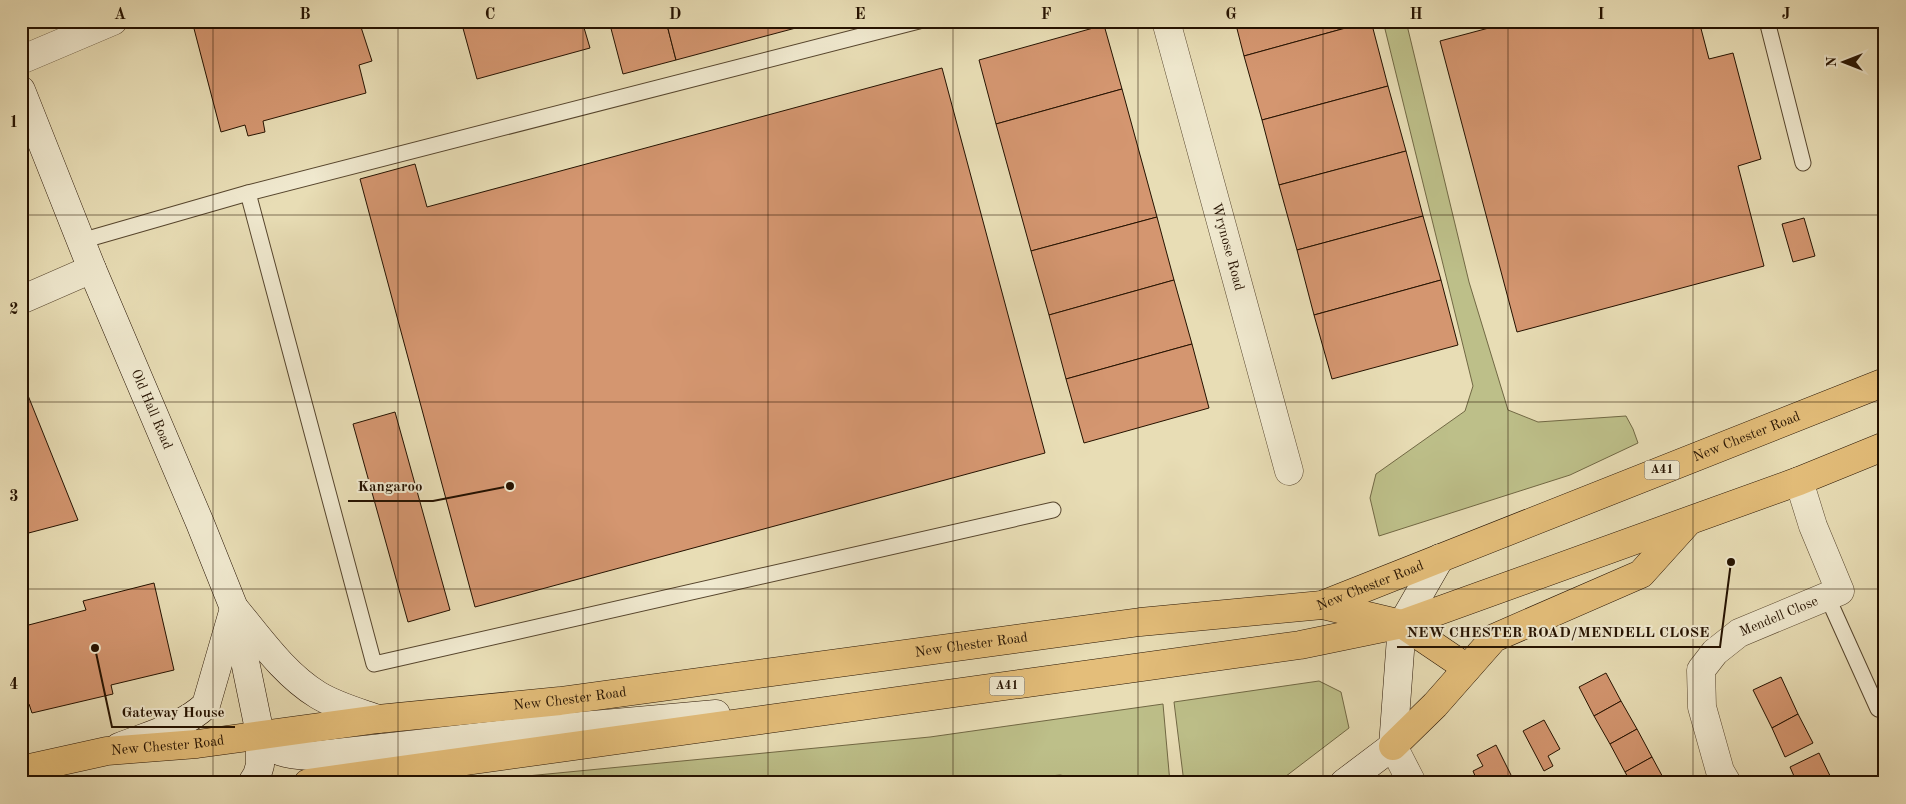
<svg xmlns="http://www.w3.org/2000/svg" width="1906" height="804" viewBox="0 0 1906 804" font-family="'Old Standard TT',serif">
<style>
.green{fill:#bdbf89;stroke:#716844}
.building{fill:#d49670;stroke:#251200}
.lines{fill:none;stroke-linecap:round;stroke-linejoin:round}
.lane-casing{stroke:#56452d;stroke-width:17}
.street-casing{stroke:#56452d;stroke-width:29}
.secondary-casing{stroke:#251200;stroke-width:29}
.highway-casing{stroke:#251200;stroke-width:29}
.lane{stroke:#f0e9cf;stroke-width:15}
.street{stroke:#f0e9cf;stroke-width:28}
.secondary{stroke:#f0e9cf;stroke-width:28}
.highway{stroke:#e4be7a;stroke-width:28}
.grid{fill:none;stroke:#251200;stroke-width:1;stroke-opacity:0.55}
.labels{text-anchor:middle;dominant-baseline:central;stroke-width:4;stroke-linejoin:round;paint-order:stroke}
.shield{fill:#f0e9cf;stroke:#62523e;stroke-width:1}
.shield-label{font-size:12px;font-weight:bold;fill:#251200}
.street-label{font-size:14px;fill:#251200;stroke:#f0e9cf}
.leader{fill:none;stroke:#251200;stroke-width:2}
.callout-dot{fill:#251200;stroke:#f0e9cf;stroke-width:2}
.callout-label{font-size:15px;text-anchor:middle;font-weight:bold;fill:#251200;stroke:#f0e9cf;stroke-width:4;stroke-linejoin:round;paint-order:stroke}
.neatline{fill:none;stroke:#251200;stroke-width:2}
.grid-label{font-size:16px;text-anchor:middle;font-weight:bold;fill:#251200}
</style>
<rect width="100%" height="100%" fill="#e8ddb5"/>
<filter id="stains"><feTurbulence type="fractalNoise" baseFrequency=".004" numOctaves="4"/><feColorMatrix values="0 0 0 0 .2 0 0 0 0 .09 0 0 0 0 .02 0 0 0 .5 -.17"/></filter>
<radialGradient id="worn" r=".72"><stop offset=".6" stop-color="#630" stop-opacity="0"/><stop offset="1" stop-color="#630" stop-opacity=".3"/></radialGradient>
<g class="green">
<polygon points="1383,21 1406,21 1469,282 1508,410 1538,422 1626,416 1633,429 1638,443 1570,475 1379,536 1370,498 1376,474 1465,411 1473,386"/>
<polygon points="1319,681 1341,692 1349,728 1277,783 1184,783 1174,702"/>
<polygon points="1163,704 1170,783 1089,783 1087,780 1060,775 980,783 484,783 527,776 930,737"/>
</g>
<g class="building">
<polygon points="192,21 359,21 372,61 359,65 366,93 263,121 265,132 248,136 245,125 221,132"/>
<polygon points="461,21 582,21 590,48 477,79"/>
<polygon points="609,21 666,21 676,60 623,74"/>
<polygon points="666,21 822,21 676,60"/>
<polygon points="1235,21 1371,21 1244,56"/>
<polygon points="1371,21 1388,86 1262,120 1244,56"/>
<polygon points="1515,21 1699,21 1709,59 1733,53 1761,159 1738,166 1764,266 1517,332 1440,41"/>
<polygon points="1104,25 1122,89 996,124 979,60"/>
<polygon points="942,68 1045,453 475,607 360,179 415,164 427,207"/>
<polygon points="1388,86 1406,151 1279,185 1262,120"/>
<polygon points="1122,89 1157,217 1031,251 996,124"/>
<polygon points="1406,151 1423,216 1297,250 1279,185"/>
<polygon points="1423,216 1441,280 1314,315 1297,250"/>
<polygon points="1157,217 1174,280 1049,315 1031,251"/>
<polygon points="1804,218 1815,256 1793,262 1782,224"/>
<polygon points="1174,280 1192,344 1066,379 1049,315"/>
<polygon points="1441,280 1458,345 1332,379 1314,315"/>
<polygon points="1192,344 1209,408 1084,443 1066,379"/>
<polygon points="25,388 78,520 21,535 21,389"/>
<polygon points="395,412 450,610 408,622 353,424"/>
<polygon points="154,583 174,670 111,685 113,694 32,713 29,704 21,706 21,627 86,610 83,601"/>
<polygon points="1606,673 1621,701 1594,716 1579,687"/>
<polygon points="1781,677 1798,714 1772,728 1753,690"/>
<polygon points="1621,701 1637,729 1610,744 1594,716"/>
<polygon points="1798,714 1813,743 1785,757 1772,728"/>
<polygon points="1544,720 1560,749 1548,756 1553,766 1544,771 1523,731"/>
<polygon points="1637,729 1652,757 1625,772 1610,744"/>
<polygon points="1496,745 1515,783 1478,783 1473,771 1483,766 1477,755"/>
<polygon points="1819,753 1833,782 1797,783 1790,767"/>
<polygon points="1652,757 1666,783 1631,783 1625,772"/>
</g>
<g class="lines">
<g class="lane-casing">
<g id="lane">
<polyline points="1767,21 1803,163"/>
<polyline points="248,193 374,664 1053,510"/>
<polyline points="81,241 248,193 919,21"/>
<polyline points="1827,596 1878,709"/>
</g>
</g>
<g class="street-casing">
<g id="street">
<path id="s1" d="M1166 21 1289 471"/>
<polyline points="21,60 113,21"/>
<polyline points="21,300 92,269"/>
<polyline points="1393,746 1412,783"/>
<path id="s2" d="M1727 783 1720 771 1702 707 1701 670 1715 652 1739 633 1840 591 1813 526 1799 481"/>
</g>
</g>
<g class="secondary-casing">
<g id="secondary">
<path id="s3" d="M21 90 92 269 200 523 234 608 260 734V765L257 775 252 783"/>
<path d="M235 609C260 639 284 674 318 695 336 706 358 712 378 719"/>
<path d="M260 734C270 753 290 755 310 756L559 728 716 714"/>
<path d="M119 747C149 735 183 727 206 705L233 612"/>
<polyline points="1344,783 1393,746 1402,624 1440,558"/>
</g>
</g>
<g class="highway-casing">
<g id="highway">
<polyline points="1322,605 1402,624 1467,668"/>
<polyline points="1393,746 1435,705 1494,638 1641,574 1687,523"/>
<path id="s4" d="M21 770 107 751 197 744 378 719 560 701 1140 622 1322 605 1885 382"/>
<polyline points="308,783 1300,645 1402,624 1799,481 1885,446"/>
</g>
</g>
<use href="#lane" class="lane"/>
<use href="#street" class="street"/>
<use href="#secondary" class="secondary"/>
<use href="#highway" class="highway"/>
</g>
<path class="grid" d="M213 21V783M398 21V783M583 21V783M768 21V783M953 21V783M1138 21V783M1323 21V783M1508 21V783M1693 21V783M21 215H1885M21 402H1885M21 589H1885"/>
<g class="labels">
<g class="shield">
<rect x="1644.5" y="460.5" width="35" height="19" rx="4"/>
<rect x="989.5" y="676.5" width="35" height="19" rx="4"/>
</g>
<g class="shield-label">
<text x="1662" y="470">A41</text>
<text x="1007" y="686">A41</text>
</g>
<g class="street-label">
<text stroke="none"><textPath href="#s1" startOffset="234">Wrynose Road</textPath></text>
<text stroke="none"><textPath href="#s3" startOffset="345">Old Hall Road</textPath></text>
<text stroke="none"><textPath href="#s4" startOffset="1769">New Chester Road</textPath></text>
<text stroke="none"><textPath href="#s4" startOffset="1364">New Chester Road</textPath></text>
<text stroke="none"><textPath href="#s2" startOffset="214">Mendell Close</textPath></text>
<text stroke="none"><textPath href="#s4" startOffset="959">New Chester Road</textPath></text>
<text stroke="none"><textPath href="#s4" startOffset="554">New Chester Road</textPath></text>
<text stroke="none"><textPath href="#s4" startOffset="149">New Chester Road</textPath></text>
</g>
</g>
<path class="leader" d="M510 486L433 501H348M1731 562L1720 647H1397M95 648L112 727H235"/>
<g class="callout-dot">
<circle cx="510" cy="486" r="5"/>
<circle cx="1731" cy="562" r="5"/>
<circle cx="95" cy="648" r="5"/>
</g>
<g class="callout-label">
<text x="390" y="491">Kangaroo</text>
<text x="1558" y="637">NEW CHESTER ROAD/MENDELL CLOSE</text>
<text x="173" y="717">Gateway House</text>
</g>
<rect width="1906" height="804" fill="none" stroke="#e8ddb5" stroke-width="55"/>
<g transform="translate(1844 62) rotate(270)" stroke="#f0e9cf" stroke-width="4" paint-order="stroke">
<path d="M0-4L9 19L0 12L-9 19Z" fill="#251200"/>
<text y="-8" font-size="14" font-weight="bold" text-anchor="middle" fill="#251200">N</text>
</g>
<rect x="28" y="28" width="1850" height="748" class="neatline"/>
<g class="grid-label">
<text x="120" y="19">A</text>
<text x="305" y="19">B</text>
<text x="490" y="19">C</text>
<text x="675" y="19">D</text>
<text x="860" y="19">E</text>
<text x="1046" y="19">F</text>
<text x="1231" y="19">G</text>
<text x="1416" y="19">H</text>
<text x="1601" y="19">I</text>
<text x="1786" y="19">J</text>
<text x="14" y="127">1</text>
<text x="14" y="314">2</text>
<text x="14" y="501">3</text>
<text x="14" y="689">4</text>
</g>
<rect width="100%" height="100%" filter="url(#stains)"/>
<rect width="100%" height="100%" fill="url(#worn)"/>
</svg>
